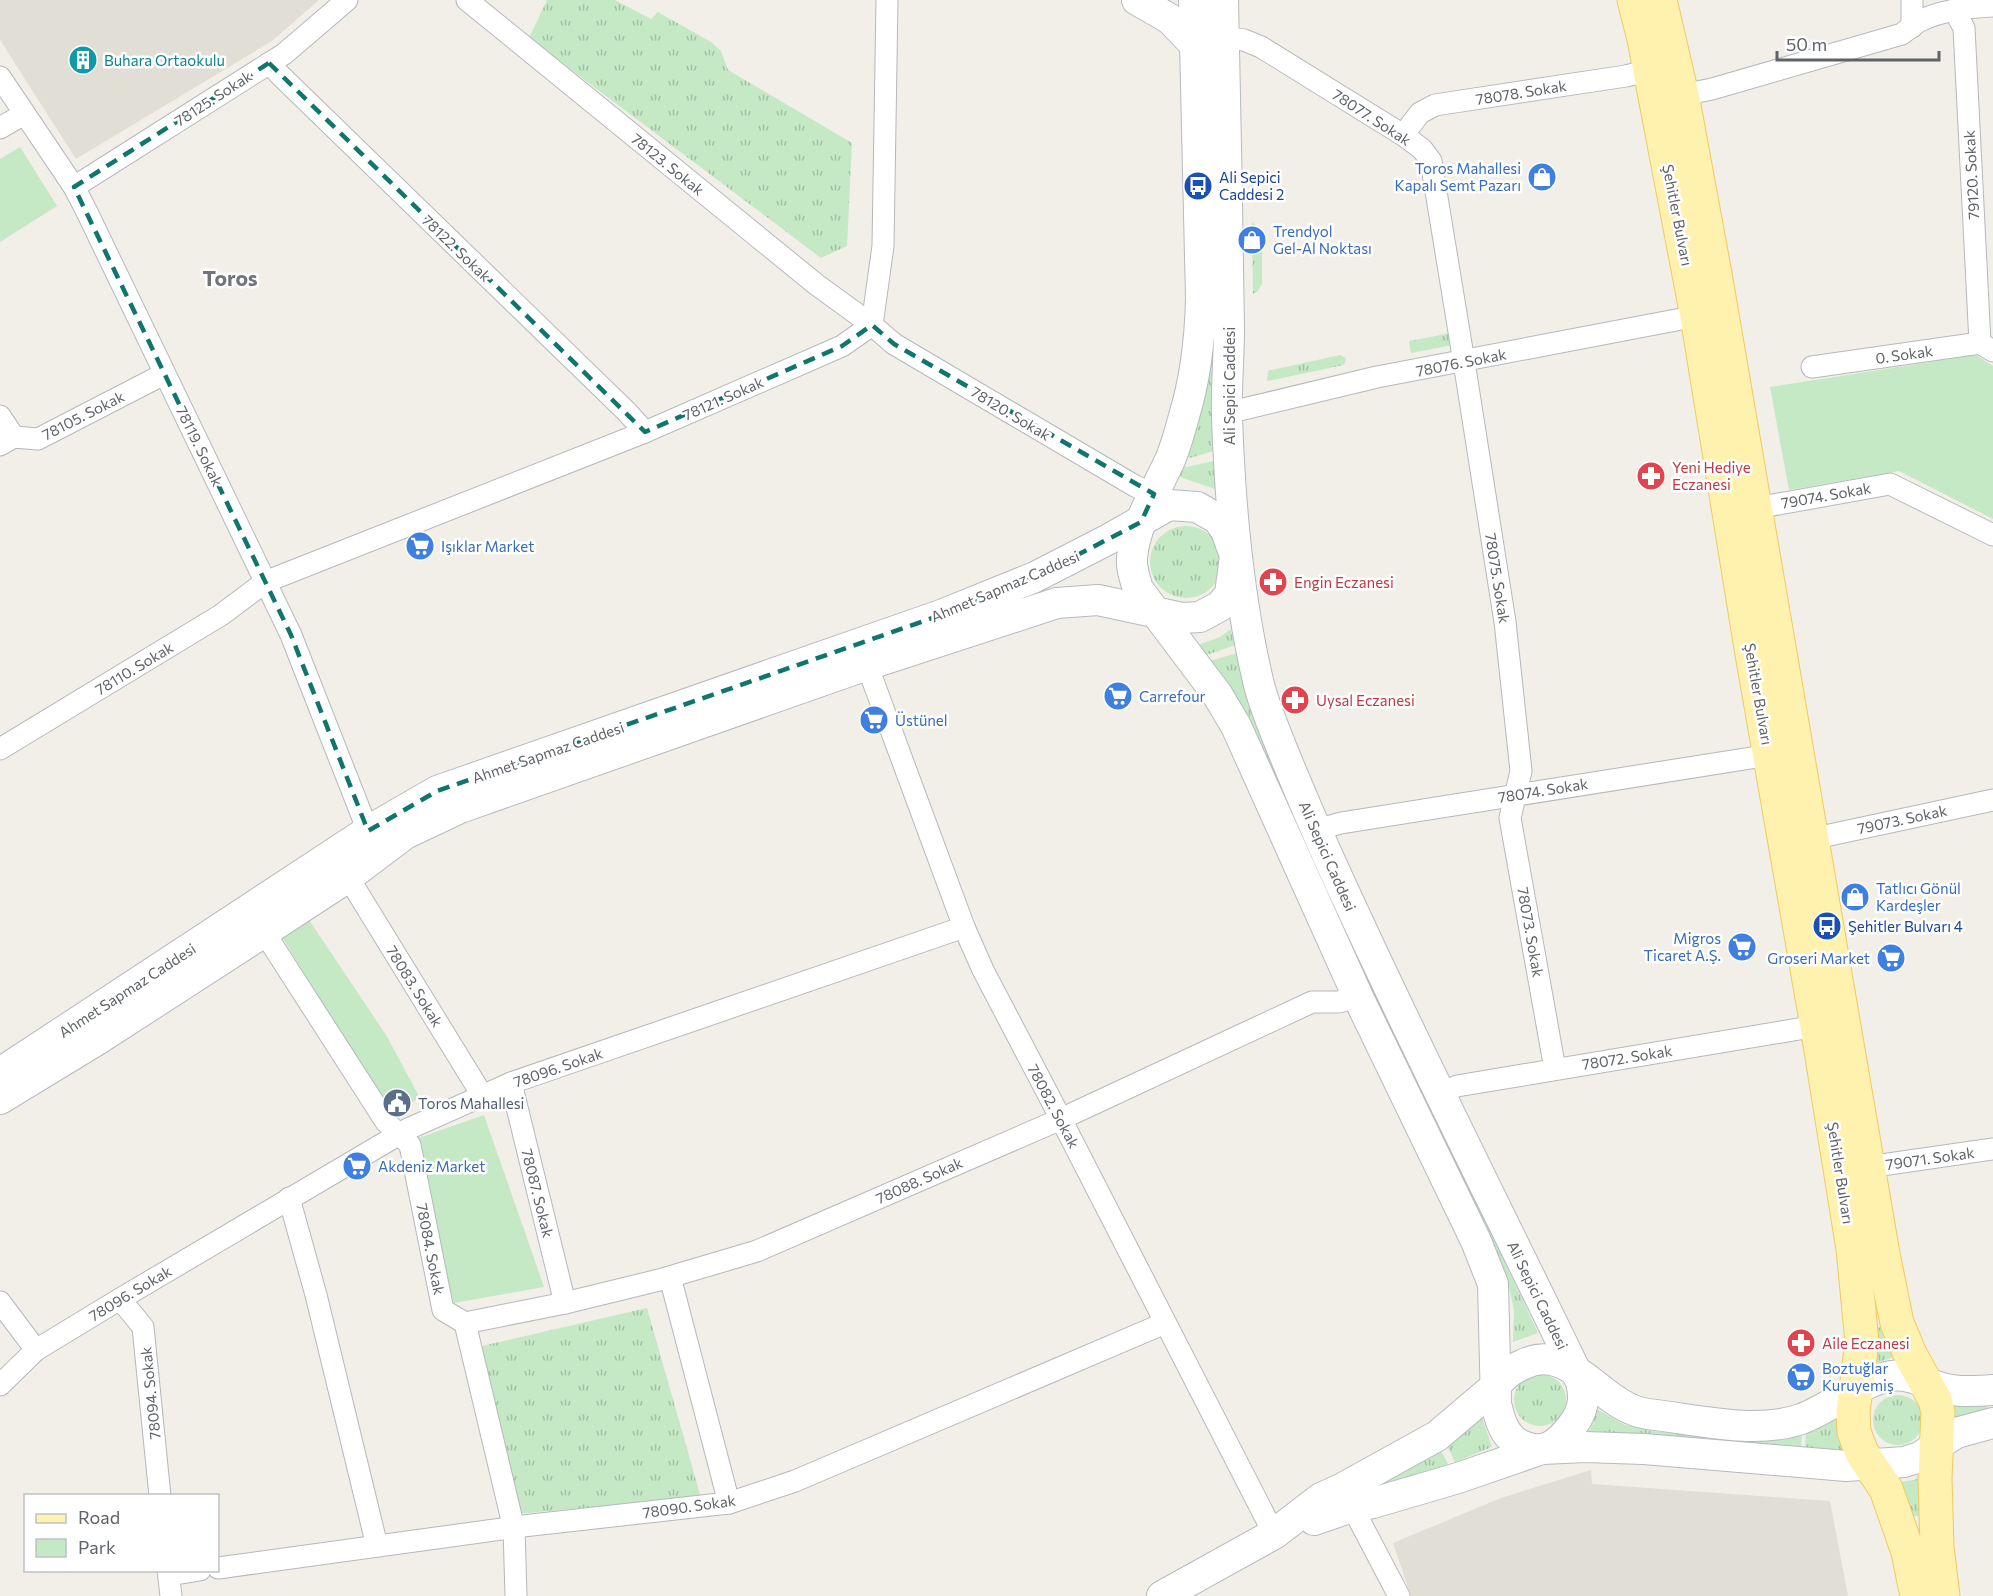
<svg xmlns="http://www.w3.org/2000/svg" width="1993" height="1596" viewBox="0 0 1993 1596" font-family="Commissioner,sans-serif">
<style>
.education{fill:#e1ded6}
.grass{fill:url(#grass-tufts)}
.park{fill:#c5e8c5}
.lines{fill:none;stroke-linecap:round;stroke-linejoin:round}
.minor-casing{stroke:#b5b8bc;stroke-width:23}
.secondary-casing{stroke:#b6babf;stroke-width:32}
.primary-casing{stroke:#f2c960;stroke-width:35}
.minor{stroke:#fff;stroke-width:21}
.secondary{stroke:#fff;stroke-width:30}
.primary{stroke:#fff2af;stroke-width:33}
.marked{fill:none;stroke:#0f766e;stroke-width:4.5;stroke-dasharray:12 8;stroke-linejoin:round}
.labels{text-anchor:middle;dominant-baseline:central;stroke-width:5;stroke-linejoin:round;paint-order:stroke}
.culture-label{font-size:15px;fill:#0d838f;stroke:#fff;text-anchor:start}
.street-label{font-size:15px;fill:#5f6368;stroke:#fff}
.shop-label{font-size:15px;fill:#366cbe;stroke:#fff;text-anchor:start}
.transit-label{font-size:15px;fill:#164399;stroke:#fff;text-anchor:start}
.health-label{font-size:15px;fill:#be3a42;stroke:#fff;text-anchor:start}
.service-label{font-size:15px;fill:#4e5e75;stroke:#fff;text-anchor:start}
.district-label{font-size:21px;font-weight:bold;fill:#70757a;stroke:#fff}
</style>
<defs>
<pattern id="grass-tufts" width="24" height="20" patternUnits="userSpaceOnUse" patternTransform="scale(1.5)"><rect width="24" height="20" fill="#c5e8c5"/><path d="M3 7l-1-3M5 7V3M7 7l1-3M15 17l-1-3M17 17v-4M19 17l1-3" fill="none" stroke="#a3c0a4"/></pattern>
</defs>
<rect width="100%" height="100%" fill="#f1efe8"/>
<g class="education">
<polygon points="0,0 319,0 272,41 76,159 0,40"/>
<polygon points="1591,1470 1592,1484 1830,1501 1848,1596 1411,1596 1393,1543 1501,1498"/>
</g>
<g class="grass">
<polygon points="547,0 615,0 651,19 658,12 711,42 721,51 728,70 852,143 847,246 821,258 529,38"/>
<polygon points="1211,53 1217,450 1190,458 1185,456"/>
<polygon points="1252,222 1257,226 1262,234 1262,284 1258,291 1253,294"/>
<polygon points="1451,333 1453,345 1411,353 1409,341"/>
<polygon points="1340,355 1346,358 1344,365 1267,381 1268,371"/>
<polygon points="1218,460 1218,490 1177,476 1181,465 1187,467"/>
<circle cx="1186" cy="562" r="36"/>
<polygon points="1231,629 1235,645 1207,655 1198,645 1220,637"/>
<polygon points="1237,653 1293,809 1288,811 1210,661"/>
<polygon points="1360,958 1419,1086 1415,1088 1356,960"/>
<polygon points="1421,1089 1464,1175 1538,1333 1513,1342 1514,1310 1508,1282 1496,1253 1417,1092"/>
<polygon points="647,1308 701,1498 514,1514 478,1347"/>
<polygon points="1886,1327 1897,1356 1873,1364 1871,1328"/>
<circle cx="1540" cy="1400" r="26"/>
<circle cx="1898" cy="1420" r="25"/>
<polygon points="1951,1402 1986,1405 1988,1412 1954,1419"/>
<polygon points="1597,1409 1625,1425 1653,1431 1737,1439 1802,1433 1801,1449 1589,1431 1593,1424"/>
<polygon points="1481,1415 1492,1447 1455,1462 1446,1443"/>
<polygon points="1836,1418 1837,1431 1845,1455 1805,1449 1806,1432"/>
<polygon points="1439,1447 1448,1464 1381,1491 1377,1491 1378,1483"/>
<polygon points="1924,1475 1925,1514 1909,1518 1894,1483 1914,1480"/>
</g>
<g class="park">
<polygon points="20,147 57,206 0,242 0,159"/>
<polygon points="1976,355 1993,366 1993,519 1899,471 1789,490 1770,387"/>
<polygon points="309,920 386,1035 420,1098 386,1116 354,1055 282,937"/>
<polygon points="484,1115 544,1287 454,1303 407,1142"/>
</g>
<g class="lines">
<g class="minor-casing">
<g id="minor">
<polyline points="467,0 817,285 872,325 894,344 1135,486 1154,494"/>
<polyline points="1954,10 1964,28 1980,343"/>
<polyline points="1912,27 1912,0"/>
<polyline points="1224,37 1244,40 1261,47 1403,135 1422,149 1431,161 1464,362 1505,622 1521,771 1510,818 1555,1069"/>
<polyline points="269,63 280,75 627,412 645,432"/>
<polyline points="0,77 74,187 86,210 291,635 368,831"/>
<path d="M1682 95 1712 89 1902 34C1908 29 1915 23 1922 20 1943 10 1970 7 1993 6"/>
<polyline points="0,128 24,114"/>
<polyline points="1403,135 1420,113 1435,105 1626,76 1650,70"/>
<polyline points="74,187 284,54 347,0"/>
<polyline points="1812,367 1980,343 1993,351"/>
<polyline points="1227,413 1377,377 1697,316"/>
<polyline points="0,416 14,437"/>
<polyline points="0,445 14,437 38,439 164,374"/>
<polyline points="1756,508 1890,484 1993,535"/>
<polyline points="867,665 964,927 983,970 1061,1119 1274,1534"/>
<polyline points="0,749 221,615 265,582 645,432 842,346 872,325 883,246 887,0"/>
<polyline points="1316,830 1341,823 1770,755"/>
<polyline points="1811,839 1993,800"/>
<polyline points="348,877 482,1095"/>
<polyline points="264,932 386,1122 410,1145 443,1310 465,1323 511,1516 514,1528 516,1596"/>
<polyline points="511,1083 565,1303"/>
<polyline points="1439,1094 1457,1086 1817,1026"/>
<polyline points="1868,1167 1993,1149"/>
<polyline points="289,1198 316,1295 377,1546"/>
<polyline points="670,1277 729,1503"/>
<polyline points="120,1299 143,1327 160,1496"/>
<polyline points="0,1302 36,1350"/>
<polyline points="465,1323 565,1303 659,1280 757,1251 1061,1119 1312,1002 1339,1002 1358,997"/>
<polyline points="0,1385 36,1350 120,1299 408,1129 511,1083 964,927"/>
<polyline points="1347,1497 1399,1596"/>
<polyline points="218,1568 523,1526 729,1503 795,1481 1165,1323"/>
<polyline points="168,1570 171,1596"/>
<polyline points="169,1575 200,1570"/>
</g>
</g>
<g class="secondary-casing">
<g id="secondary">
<polyline points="1137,0 1170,19 1195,45"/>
<path d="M1194 0 1201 299C1200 339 1196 377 1184 416 1180 431 1176 446 1170 460 1156 491 1135 523 1132 558 1131 568 1135 579 1138 589L1217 694 1236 726 1358 997 1476 1241 1493 1284 1496 1404C1499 1416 1502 1429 1511 1438 1517 1445 1533 1451 1542 1449 1558 1447 1579 1421 1582 1406 1584 1398 1583 1390 1581 1382 1508 1231 1432 1081 1361 928 1335 873 1310 817 1287 761 1277 736 1266 711 1259 685 1238 597 1230 507 1227 417 1226 388 1229 358 1229 329 1227 219 1226 110 1223 0"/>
<polyline points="0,1073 368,831 437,791 941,615 1035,577 1109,539 1169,505 1197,507 1218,519 1226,531 1235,556 1230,594 1220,606 1200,617 1182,618 1098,600 1057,603 867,665 460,808 405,834 348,877 264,932 97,1040 0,1099"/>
<polyline points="1314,1520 1352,1507 1373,1503 1458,1478 1542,1449 1585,1447 1644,1449 1846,1466 1904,1462 1920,1457 1956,1433 1993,1423"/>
<path d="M1162 1596 1274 1534 1321 1498 1343 1488 1437 1436 1496 1386C1503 1375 1512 1369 1524 1364 1571 1341 1601 1408 1648 1414 1694 1419 1756 1435 1801 1419 1829 1409 1861 1381 1891 1376 1914 1373 1931 1388 1952 1390 1965 1392 1980 1391 1993 1390"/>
</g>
</g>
<g class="primary-casing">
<g id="primary">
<polyline points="1634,0 1644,39 1697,316 1752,654 1817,1026 1853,1249 1862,1342 1853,1412 1854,1432 1862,1453 1886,1489 1908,1552 1917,1596"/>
<polyline points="1660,0 1682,95 1715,274 1883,1254 1897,1323 1910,1354 1935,1400 1938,1412 1935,1478 1937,1547 1943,1596"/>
</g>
</g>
<use href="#minor" class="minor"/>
<use href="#secondary" class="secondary"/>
<use href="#primary" class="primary"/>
</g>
<path class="marked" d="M269 63 645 432 842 346 872 325 894 344 1154 494 1141 522 1035 577 941 615 437 791 368 831 291 635 74 187Z"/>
<defs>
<g id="building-disc" transform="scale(1.5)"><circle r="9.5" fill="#0f9aa8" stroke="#fff"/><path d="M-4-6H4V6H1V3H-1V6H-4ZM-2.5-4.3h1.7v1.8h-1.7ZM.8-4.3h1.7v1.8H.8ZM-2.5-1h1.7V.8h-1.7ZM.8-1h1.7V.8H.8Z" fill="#fff"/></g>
<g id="shop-disc" transform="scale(1.5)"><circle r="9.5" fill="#3f7fe0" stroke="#fff"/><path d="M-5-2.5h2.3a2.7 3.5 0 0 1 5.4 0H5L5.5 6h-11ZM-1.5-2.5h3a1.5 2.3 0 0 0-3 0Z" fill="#fff"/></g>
<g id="bus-disc" transform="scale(1.5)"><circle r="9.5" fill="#1a4fb4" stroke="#fff"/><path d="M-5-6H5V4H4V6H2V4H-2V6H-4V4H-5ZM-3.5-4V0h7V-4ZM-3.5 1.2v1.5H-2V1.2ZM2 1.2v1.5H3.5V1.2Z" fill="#fff"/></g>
<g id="pharmacy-disc" transform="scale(1.5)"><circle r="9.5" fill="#e0444e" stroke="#fff"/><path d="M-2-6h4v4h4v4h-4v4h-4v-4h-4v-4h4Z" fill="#fff"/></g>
<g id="supermarket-disc" transform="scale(1.5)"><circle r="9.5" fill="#3f7fe0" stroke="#fff"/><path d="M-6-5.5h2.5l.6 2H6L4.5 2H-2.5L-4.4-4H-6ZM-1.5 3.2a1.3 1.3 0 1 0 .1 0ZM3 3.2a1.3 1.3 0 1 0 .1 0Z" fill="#fff"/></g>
<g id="civic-disc" transform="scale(1.5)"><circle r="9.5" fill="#5c6f8a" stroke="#fff"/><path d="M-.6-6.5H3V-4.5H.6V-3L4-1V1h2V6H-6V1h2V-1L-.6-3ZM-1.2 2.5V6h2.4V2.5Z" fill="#fff"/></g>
</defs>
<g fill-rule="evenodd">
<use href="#building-disc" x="83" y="60"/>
<use href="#shop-disc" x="1542" y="177"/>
<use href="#bus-disc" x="1198" y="186"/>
<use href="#shop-disc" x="1252" y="240"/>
<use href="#pharmacy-disc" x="1651" y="476"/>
<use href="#supermarket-disc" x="420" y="546"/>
<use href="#pharmacy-disc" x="1273" y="582"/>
<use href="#supermarket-disc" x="1118" y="696"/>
<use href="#pharmacy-disc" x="1295" y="700"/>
<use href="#supermarket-disc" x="874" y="720"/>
<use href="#shop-disc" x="1855" y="897"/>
<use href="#bus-disc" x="1827" y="926"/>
<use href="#supermarket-disc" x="1742" y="947"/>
<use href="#supermarket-disc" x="1891" y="958"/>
<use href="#civic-disc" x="397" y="1103"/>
<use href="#supermarket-disc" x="357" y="1166"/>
<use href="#pharmacy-disc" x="1801" y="1343"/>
<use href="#supermarket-disc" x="1801" y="1377"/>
</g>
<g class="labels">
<g class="culture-label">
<text x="104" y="60">Buhara Ortaokulu</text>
</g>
<g class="street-label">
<text transform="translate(1521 92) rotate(-9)">78078. Sokak</text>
<text transform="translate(213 98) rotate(-33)">78125. Sokak</text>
<text transform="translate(1372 117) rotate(33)">78077. Sokak</text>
<text transform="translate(668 164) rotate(39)">78123. Sokak</text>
<text transform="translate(1971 175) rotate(-93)">79120. Sokak</text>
<text transform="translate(1678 215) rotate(79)">Şehitler Bulvarı</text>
<text transform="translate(457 248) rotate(44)">78122. Sokak</text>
<text transform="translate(1904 354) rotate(-8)">0. Sokak</text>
<text transform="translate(1461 362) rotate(-11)">78076. Sokak</text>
<text transform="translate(1229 386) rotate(-90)">Ali Sepici Caddesi</text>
<text transform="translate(723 398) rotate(-24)">78121. Sokak</text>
<text transform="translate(1011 413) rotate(31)">78120. Sokak</text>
<text transform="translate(83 415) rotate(-27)">78105. Sokak</text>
<text transform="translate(200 446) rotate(64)">78119. Sokak</text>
<text transform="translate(1826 495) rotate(-10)">79074. Sokak</text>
<text transform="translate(1498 578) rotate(81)">78075. Sokak</text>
<text transform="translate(1005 586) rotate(-23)">Ahmet Sapmaz Caddesi</text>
<text transform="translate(134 668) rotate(-31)">78110. Sokak</text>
<text transform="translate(1759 694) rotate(80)">Şehitler Bulvarı</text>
<text transform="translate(548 752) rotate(-19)">Ahmet Sapmaz Caddesi</text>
<text transform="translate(1543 790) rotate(-9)">78074. Sokak</text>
<text transform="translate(1902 819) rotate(-12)">79073. Sokak</text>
<text transform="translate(1328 856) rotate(66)">Ali Sepici Caddesi</text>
<text transform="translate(1531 932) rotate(80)">78073. Sokak</text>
<text transform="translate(415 986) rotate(58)">78083. Sokak</text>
<text transform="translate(127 990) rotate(-33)">Ahmet Sapmaz Caddesi</text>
<text transform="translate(1627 1057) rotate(-9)">78072. Sokak</text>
<text transform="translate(558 1067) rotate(-19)">78096. Sokak</text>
<text transform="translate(1054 1106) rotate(62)">78082. Sokak</text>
<text transform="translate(1930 1158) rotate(-8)">79071. Sokak</text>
<text transform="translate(1841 1173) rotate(81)">Şehitler Bulvarı</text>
<text transform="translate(919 1180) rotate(-24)">78088. Sokak</text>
<text transform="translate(538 1193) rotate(76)">78087. Sokak</text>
<text transform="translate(431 1249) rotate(79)">78084. Sokak</text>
<text transform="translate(130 1293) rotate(-31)">78096. Sokak</text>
<text transform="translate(1538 1295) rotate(64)">Ali Sepici Caddesi</text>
<text transform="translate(150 1393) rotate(-96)">78094. Sokak</text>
<text transform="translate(689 1506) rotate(-8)">78090. Sokak</text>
</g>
<g class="shop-label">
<text x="1521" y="168" text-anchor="end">Toros Mahallesi<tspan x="1521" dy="17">Kapalı Semt Pazarı</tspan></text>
<text x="1273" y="231">Trendyol<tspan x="1273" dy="17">Gel-Al Noktası</tspan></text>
<text x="441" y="546">Işıklar Market</text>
<text x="1139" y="696">Carrefour</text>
<text x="895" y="720">Üstünel</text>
<text x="1876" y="888">Tatlıcı Gönül<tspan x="1876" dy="17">Kardeşler</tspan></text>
<text x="1721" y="938" text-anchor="end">Migros<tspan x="1721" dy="17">Ticaret A.Ş.</tspan></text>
<text x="1870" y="958" text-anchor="end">Groseri Market</text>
<text x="378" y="1166">Akdeniz Market</text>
<text x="1822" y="1368">Boztuğlar<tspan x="1822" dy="17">Kuruyemiş</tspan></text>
</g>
<g class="transit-label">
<text x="1219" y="177">Ali Sepici<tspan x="1219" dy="17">Caddesi 2</tspan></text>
<text x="1848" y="926">Şehitler Bulvarı 4</text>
</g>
<g class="health-label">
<text x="1672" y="467">Yeni Hediye<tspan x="1672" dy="17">Eczanesi</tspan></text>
<text x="1294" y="582">Engin Eczanesi</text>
<text x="1316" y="700">Uysal Eczanesi</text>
<text x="1822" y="1343">Aile Eczanesi</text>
</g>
<g class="service-label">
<text x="418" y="1103">Toros Mahallesi</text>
</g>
<g class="district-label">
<text x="230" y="277">Toros</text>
</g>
</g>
<rect x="24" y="1494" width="195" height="78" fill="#ffffff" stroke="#bfc1c3" stroke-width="1.5"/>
<rect x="36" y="1514" width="30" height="9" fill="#fff2af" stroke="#bfc1c3" stroke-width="1.5"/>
<text x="78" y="1524" font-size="18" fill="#5f6368">Road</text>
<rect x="36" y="1539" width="30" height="18" fill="#c5e8c5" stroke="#bfc1c3" stroke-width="1.5"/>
<text x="78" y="1554" font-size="18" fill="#5f6368">Park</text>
<path d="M1777 51v9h162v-9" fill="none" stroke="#5f6368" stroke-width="3"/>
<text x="1786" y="51" font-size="18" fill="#5f6368" stroke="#ffffff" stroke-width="4.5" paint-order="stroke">50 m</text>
</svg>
